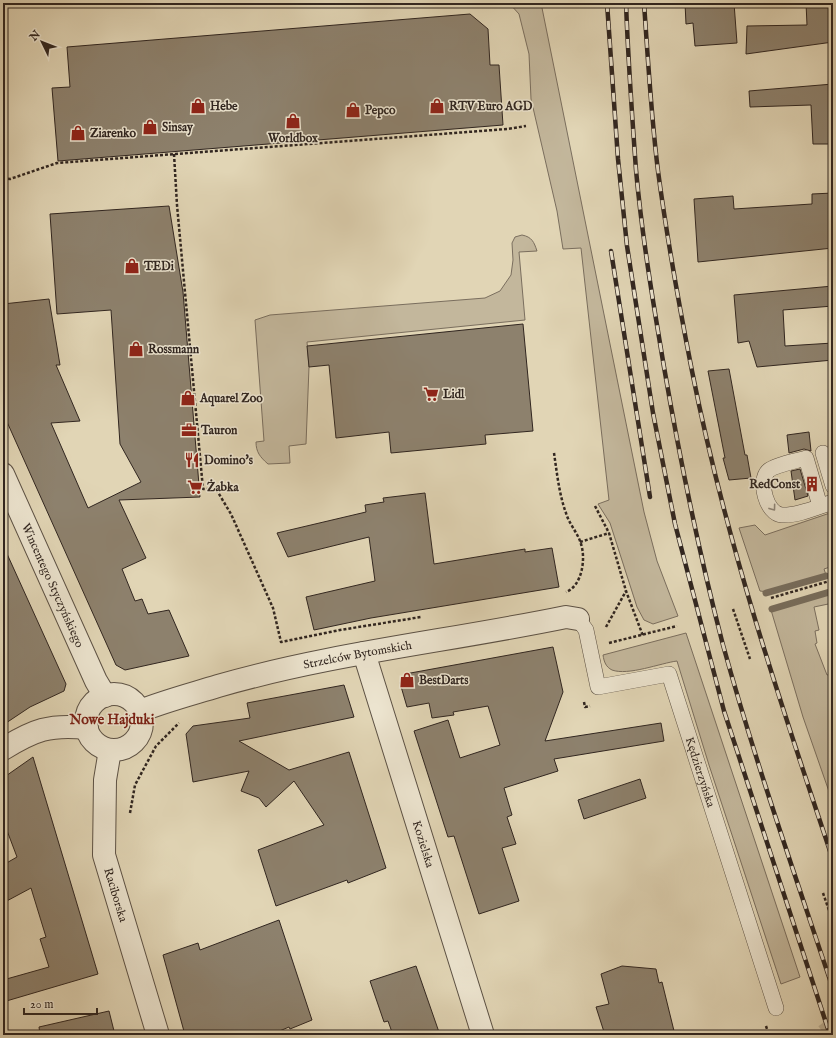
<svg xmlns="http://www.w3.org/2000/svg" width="836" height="1038" viewBox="0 0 836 1038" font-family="'IM FELL English',serif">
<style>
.green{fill:#c3b79c;stroke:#7a6e5e}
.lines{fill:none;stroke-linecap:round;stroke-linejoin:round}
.stream{stroke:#776c5b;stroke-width:7}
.building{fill:#8d816d;stroke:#312620}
.tertiary-tunnel{stroke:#beb297;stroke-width:22;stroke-dasharray:22 11;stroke-linecap:butt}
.service-casing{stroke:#5d5245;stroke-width:16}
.minor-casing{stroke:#5d5245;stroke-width:24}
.tertiary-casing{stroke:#5d5245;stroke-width:24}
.path{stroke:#312620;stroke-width:2.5;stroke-dasharray:3 2;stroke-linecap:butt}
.service{stroke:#ece4cf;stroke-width:15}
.minor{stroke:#ece4cf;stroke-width:22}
.tertiary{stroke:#ece4cf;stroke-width:22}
.rail-casing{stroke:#312620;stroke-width:4.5}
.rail{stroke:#ece4cf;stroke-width:3;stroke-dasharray:9;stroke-linecap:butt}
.oneway{stroke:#8e8578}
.labels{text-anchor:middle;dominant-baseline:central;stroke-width:3;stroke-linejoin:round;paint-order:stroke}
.poi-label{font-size:12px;font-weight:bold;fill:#312620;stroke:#ece4cf;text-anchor:start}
.street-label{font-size:12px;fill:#312620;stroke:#ece4cf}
.quarter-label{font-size:14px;font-weight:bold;fill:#7a1f14;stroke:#ece4cf}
</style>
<rect width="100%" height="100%" fill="#e1d5b5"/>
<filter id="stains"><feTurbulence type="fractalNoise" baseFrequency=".005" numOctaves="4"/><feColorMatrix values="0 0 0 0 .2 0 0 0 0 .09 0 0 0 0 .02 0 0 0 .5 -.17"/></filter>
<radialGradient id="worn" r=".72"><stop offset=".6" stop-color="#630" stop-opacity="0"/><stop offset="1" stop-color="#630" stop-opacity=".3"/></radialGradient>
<g class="green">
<polygon points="509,3 541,3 644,512 657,561 678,616 653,624 644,620 637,607 610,523 598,504 609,500 581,248 563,249 557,211 531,99 529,54 519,14"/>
<path d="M522 235C532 237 534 242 537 251L519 252 525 320 307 342 309 367 306 444 289 446 290 463 268 464C260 457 256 452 256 442L264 441 255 320 270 315 485 298 500 291 511 275 513 260 512 243 515 237Z"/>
<polygon points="833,512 833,566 824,569 826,575 768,592 760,591 739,528 755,525 765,535"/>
<polygon points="833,592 833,603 814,607 819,630 815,631 817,643 815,644 827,675 833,674 833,803 803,717 771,610"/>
<path d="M686 633 800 977 781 984 709 765 677 661C661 663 628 676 612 670 606 667 604 662 603 655Z"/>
</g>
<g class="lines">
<g class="stream">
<polyline points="766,593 826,576"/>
<polyline points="772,609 833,591"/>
</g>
</g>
<g class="building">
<polygon points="685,3 734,3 737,43 695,46 693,23 686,24"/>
<polygon points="806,3 833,3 833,42 746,54 747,26 807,25"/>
<polygon points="470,14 488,29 490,65 499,65 503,125 58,161 52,88 70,87 67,47"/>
<polygon points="833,84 833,144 813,144 811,105 750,107 749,91"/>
<polygon points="833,193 833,248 698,262 694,199 733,196 734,209 812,204 812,194"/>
<polygon points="169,206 183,292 200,497 119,500 146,558 122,569 135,601 142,599 148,614 169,610 189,656 125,670 116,665 3,413 3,304 49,299 60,365 56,365 80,421 51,423 88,508 141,482 120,444 111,310 57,314 50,214"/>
<polygon points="833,286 833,306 783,310 785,346 833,343 833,360 757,367 749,341 738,343 734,295"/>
<polygon points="523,324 533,431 485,435 486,444 391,453 389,432 336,438 329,365 309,367 307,346"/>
<polygon points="729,369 745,455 747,455 751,478 729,480 723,458 725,458 708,371"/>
<polygon points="809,432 811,451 804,449 789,453 787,435"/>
<polygon points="800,469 808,496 795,500 791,471"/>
<polygon points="425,493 434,564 525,549 525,552 552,548 559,587 371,618 314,630 306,597 375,581 369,537 288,557 277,533 366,512 365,505 384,502 383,498"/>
<polygon points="3,545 66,684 64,691 30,707 3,725"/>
<polygon points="553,647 563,692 545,741 661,723 664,741 554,759 558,771 504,788 512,815 507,817 516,844 502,848 519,901 479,914 454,836 448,837 414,731 448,720 460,758 500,745 488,706 453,712 454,715 432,718 429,703 407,707 400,683 405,674"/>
<polygon points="344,685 354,717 239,741 289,770 349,752 386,868 348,883 347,880 276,906 258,850 324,825 294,781 266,807 259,798 241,791 249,771 193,782 186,734 193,726 250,718 247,703"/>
<polygon points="33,757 98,974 3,1002 3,980 49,967 40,939 46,937 31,888 3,903 3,865 17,857 3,820 3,778"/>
<polygon points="640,779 646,798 584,819 578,800"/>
<polygon points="279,920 312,1020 290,1029 289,1027 270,1035 185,1035 163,955 198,943 200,950"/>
<polygon points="416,966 440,1035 393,1035 388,1021 384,1022 370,981"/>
<polygon points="622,966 656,969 659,983 662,982 675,1035 605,1035 596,1007 609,1004 601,974"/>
<polygon points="109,1011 115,1035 40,1035 39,1027"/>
</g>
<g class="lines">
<polyline class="tertiary-tunnel" points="825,1035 833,1029"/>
<g class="service-casing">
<g id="service">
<polyline points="823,453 833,486"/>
<path d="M820 506 806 458C797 461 774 465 768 471 758 481 766 514 782 515 798 516 817 507 833 502"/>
<path id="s1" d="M578 619 586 630 598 687 669 674 776 1008"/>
</g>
</g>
<g class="minor-casing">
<g id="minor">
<path id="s2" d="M364 653 483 1035"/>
<path id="s3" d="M140 711C165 701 192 694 218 686 332 653 450 641 566 617L578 619"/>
<path d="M3 749C34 730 49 724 87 728"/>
</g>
</g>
<g class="tertiary-casing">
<g id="tertiary">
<path id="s4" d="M3 474 96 681 105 696"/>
<circle cx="114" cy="722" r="28"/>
<path id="s5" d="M110 750 105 780 104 855 158 1035"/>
</g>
</g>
<g class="path">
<polyline points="174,154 177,205 203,489 216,489 231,514 273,608 281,642 340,630 421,617"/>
<polyline points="3,178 10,179 57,163 507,129 526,126"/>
<path d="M554 453C557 473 559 494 566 513 569 524 578 533 581 544 586 559 582 586 566 592"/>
<polyline points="595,506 609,533 626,591 643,636"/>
<polyline points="580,542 609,533"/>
<polyline points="771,598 833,580"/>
<polyline points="733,609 750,659"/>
<polyline points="606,627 626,591"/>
<polyline points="609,643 677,626"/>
<polyline points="584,702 585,707 590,706"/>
<polyline points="130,813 135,785 156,746 179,723"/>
<polyline points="823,893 833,922"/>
<polyline points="766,1026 769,1035"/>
</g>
<use href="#service" class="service"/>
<use href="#minor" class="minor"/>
<use href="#tertiary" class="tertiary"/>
<g class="rail-casing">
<g id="rail">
<polyline points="607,3 618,159 627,246 653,413 675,524 724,711 830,1035"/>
<path d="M626 3C628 59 632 115 636 170 642 236 653 302 664 367 680 460 699 553 723 645 755 761 795 875 833 989"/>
<path d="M644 3C648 59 651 115 658 171 667 238 679 305 692 371 725 538 779 699 833 860"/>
<polyline points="611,251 650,497"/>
</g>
</g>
<use href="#rail" class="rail"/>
</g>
<defs><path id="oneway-chevron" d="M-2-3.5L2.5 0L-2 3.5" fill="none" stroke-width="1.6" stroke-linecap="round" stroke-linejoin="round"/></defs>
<use class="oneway" href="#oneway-chevron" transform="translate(773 508) rotate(54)"/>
<defs>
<g id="shop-bare" transform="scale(1.2)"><path d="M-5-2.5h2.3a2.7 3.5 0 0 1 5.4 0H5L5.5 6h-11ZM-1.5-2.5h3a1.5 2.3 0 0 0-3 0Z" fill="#8f2418" stroke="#ece4cf" stroke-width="2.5" paint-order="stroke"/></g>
<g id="supermarket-bare" transform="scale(1.2)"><path d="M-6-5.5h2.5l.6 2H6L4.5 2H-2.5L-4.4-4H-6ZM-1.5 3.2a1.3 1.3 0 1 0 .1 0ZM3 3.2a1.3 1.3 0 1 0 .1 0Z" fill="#8f2418" stroke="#ece4cf" stroke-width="2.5" paint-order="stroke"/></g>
<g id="office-bare" transform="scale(1.2)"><path d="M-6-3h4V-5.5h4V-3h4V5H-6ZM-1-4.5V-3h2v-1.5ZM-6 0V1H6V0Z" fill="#8f2418" stroke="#ece4cf" stroke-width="2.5" paint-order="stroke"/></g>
<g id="restaurant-bare" transform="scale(1.2)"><path d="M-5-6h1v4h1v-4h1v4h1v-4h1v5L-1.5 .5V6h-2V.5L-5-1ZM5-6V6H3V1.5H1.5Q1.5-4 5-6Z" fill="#8f2418" stroke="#ece4cf" stroke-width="2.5" paint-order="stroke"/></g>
<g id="building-bare" transform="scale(1.2)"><path d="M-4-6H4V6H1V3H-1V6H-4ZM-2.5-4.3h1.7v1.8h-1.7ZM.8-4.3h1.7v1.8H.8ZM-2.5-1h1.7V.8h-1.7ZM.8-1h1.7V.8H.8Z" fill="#8f2418" stroke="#ece4cf" stroke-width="2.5" paint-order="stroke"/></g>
</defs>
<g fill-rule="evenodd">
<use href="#shop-bare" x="198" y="106"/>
<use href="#shop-bare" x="437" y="106"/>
<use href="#shop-bare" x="353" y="110"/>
<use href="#shop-bare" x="293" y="121"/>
<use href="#shop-bare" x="150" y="127"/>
<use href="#shop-bare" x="78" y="133"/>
<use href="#shop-bare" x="132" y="266"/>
<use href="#shop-bare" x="136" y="349"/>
<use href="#supermarket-bare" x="431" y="394"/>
<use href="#shop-bare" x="188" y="398"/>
<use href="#office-bare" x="189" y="430"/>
<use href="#restaurant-bare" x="192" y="460"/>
<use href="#building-bare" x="812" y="484"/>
<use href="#supermarket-bare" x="195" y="487"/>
<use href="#shop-bare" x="407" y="680"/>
</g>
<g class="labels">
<g class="poi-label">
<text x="210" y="106">Hebe</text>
<text x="449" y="106">RTV Euro AGD</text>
<text x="365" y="110">Pepco</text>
<text x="162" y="127">Sinsay</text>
<text x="90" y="133">Ziarenko</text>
<text x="293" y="138" text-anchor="middle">Worldbox</text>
<text x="144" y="266">TEDi</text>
<text x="148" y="349">Rossmann</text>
<text x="443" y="394">Lidl</text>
<text x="200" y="398">Aquarel Zoo</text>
<text x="201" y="430">Tauron</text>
<text x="204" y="460">Domino's</text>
<text x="800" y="484" text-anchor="end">RedConst</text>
<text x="207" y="487">Żabka</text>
<text x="419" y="680">BestDarts</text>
</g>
<g class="street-label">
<text stroke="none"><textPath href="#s4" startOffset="122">Wincentego Styczyńskiego</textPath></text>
<text stroke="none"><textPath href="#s3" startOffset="225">Strzelców Bytomskich</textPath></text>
<text stroke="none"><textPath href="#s1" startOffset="247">Kędzierzyńska</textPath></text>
<text stroke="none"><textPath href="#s2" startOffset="200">Kozielska</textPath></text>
<text stroke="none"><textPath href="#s5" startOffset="147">Raciborska</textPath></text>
</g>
<g class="quarter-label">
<text x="112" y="720">Nowe Hajduki</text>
</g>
</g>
<rect width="836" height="1038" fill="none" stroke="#e1d5b5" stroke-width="16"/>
<rect x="4" y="4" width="828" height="1030" fill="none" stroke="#312620" stroke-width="2"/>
<rect x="8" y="8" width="820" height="1022" fill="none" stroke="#312620"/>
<g transform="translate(42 42) rotate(313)" stroke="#ece4cf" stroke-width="3" paint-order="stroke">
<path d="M0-3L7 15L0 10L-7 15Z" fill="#312620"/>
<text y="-6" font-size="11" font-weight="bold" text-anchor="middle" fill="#312620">N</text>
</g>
<path d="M24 1008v6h73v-6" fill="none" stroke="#312620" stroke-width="2"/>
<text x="30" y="1008" font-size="12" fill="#312620" stroke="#ece4cf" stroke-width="3" paint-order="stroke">20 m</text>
<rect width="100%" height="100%" filter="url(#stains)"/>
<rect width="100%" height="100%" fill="url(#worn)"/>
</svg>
